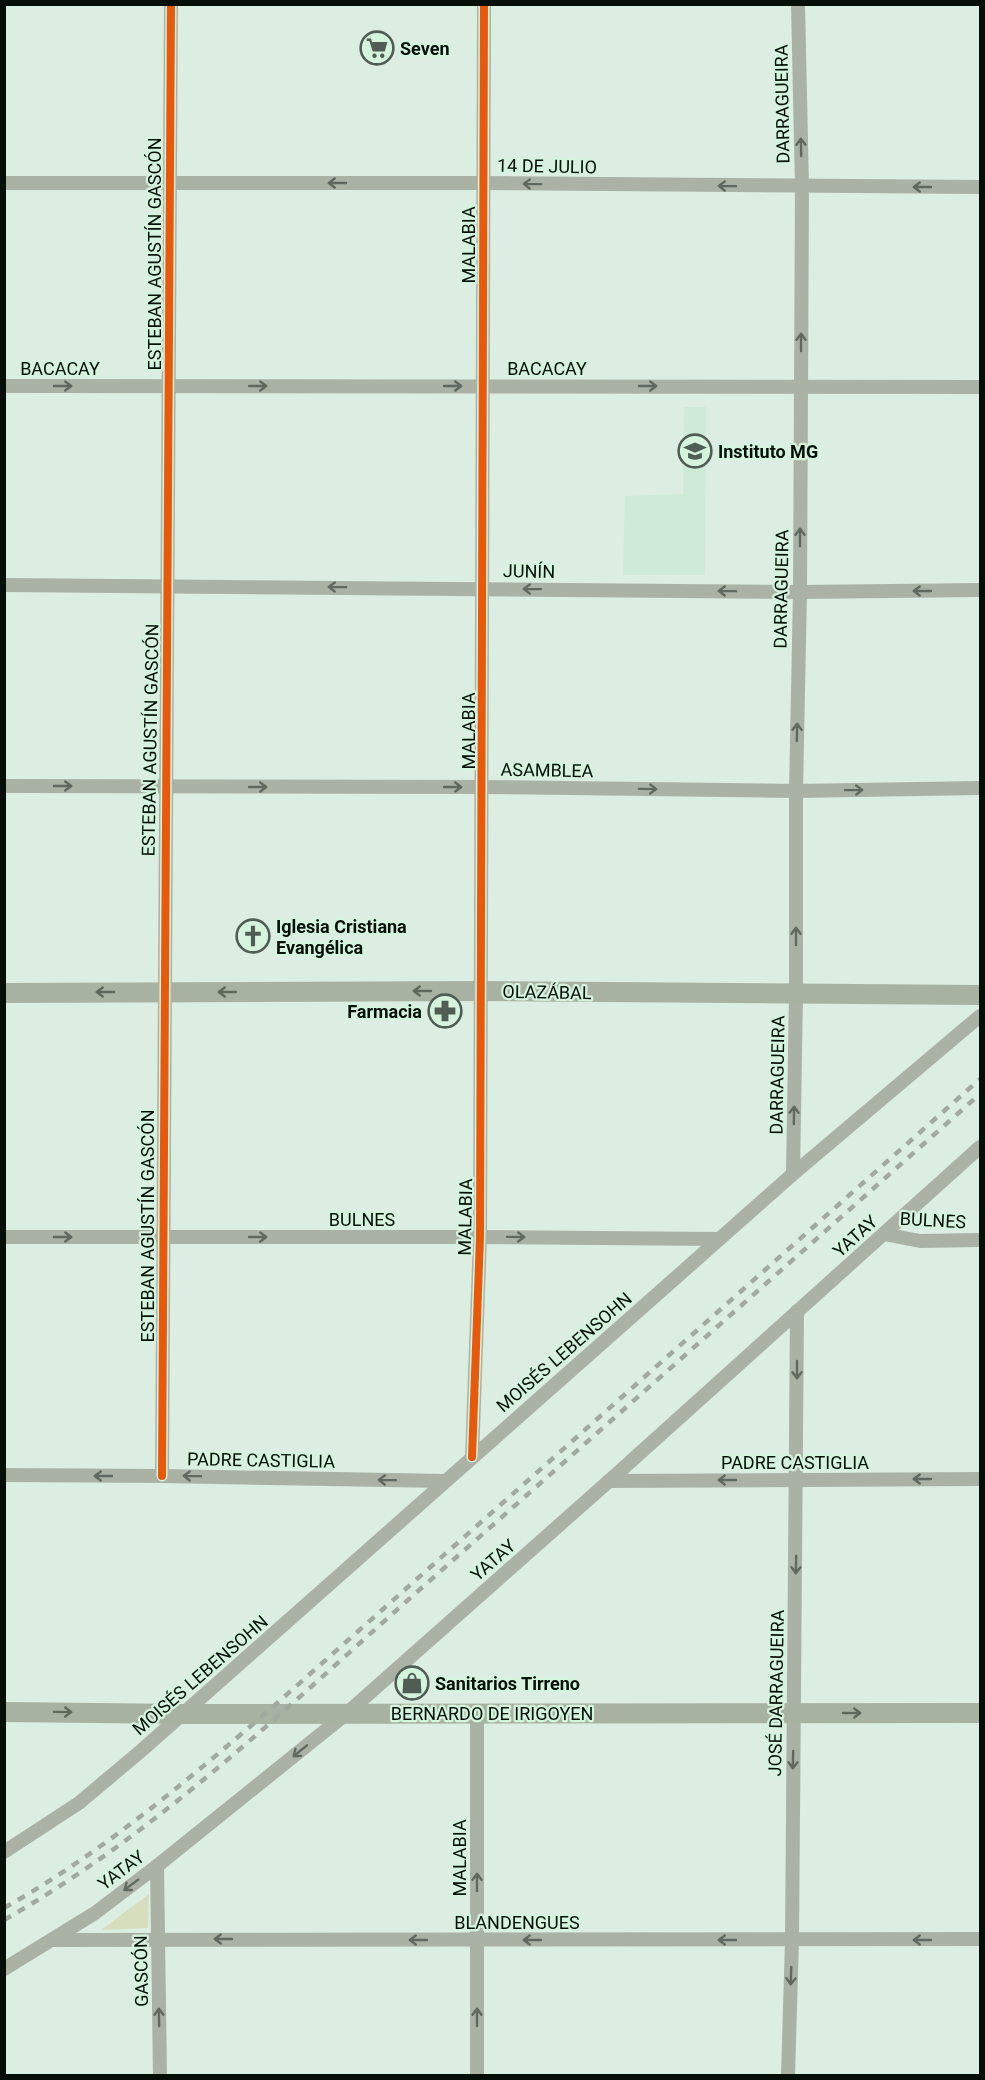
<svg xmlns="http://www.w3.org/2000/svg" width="985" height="2080" viewBox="0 0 985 2080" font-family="Roboto,sans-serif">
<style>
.built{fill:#cfebd7}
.green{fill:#d7debd}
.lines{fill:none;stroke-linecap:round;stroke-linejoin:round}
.street{stroke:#aab2a6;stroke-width:14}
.secondary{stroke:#a7b2a2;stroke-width:20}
.rail{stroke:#a0aa9f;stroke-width:4.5;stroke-dasharray:8 8;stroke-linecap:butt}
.cycleway-casing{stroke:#d5f4de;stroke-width:11}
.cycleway{stroke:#e8590c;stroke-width:8}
.oneway{stroke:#60695f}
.oneway2{stroke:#5e695d}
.labels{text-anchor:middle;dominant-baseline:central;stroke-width:4.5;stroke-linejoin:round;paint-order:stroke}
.poi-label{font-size:18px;font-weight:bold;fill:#050f08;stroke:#d5f4de;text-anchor:start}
.street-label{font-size:18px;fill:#050f08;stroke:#d5f4de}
</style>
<rect width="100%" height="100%" fill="#dcede1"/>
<polygon class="built" points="684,407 706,407 705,575 623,575 625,496 683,494"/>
<polygon class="green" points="149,1894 148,1928 101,1930"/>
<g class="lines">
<g class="street">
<polyline points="4,183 484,183 980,187"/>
<polyline points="4,386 980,387"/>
<polyline points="4,585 800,592 980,590"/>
<polyline points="4,786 483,787 796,791 980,788"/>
<polyline points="793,1174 796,994 796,791 800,592 802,187 798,4"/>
<polyline points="884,1234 920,1241 980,1240"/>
<polyline points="4,1237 480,1237 719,1239"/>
<polyline points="472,1457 480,1237 484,4"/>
<polyline points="4,1475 162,1476 445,1481"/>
<polyline points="162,1476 171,4"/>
<polyline points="609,1481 980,1479"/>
<polyline points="4,1852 79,1803 142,1750 793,1174 980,1016"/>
<polyline points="157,1866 160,2076"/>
<polyline points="53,1940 980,1939"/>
<polyline points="4,1969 95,1913 157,1866 346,1714 609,1481 980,1147"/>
<polyline points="477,2076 477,1712"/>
<polyline points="788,2076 792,1940 797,1311"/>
</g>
<g class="secondary">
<polyline points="4,993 481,991 980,995"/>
<polyline points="4,1712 184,1714 980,1713"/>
</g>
<g class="rail">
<path d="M4 1908C100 1854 183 1784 266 1713L980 1079"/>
<path d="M4 1920C162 1830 291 1703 426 1584 611 1421 796 1257 980 1094"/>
</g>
<g class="cycleway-casing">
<g id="cycleway">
<polyline points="472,1457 480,1237 484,4"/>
<polyline points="162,1476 171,4"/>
</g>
</g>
<use href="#cycleway" class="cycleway"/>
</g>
<defs><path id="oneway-shaft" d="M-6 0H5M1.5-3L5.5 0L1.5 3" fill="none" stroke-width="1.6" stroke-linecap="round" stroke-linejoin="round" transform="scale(1.5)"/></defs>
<g class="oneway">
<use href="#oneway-shaft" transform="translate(801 147) rotate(-91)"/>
<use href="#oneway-shaft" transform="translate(337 183) rotate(-180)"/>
<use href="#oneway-shaft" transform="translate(532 184) rotate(-179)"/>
<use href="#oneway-shaft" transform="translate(727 186) rotate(-179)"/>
<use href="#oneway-shaft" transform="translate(922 187) rotate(-180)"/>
<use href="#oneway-shaft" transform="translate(801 342) rotate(-90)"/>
<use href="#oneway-shaft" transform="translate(63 386)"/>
<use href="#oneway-shaft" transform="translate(258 386)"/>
<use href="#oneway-shaft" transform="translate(453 386)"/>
<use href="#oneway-shaft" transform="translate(648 386)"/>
<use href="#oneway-shaft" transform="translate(800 537) rotate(-90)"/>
<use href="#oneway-shaft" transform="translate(337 587) rotate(-179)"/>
<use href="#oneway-shaft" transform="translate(532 589) rotate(-179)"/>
<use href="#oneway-shaft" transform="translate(727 591) rotate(-179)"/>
<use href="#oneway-shaft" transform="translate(922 591) rotate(180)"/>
<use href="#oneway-shaft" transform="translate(797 732) rotate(-89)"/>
<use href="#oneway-shaft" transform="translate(63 786)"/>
<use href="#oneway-shaft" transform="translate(258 787)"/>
<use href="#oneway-shaft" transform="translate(453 787)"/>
<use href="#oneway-shaft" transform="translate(648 789) rotate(1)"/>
<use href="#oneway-shaft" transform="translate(854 790) rotate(-1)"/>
<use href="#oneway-shaft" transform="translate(796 936) rotate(-90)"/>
<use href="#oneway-shaft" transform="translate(794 1115) rotate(-89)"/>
<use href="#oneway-shaft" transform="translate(63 1237)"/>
<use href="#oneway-shaft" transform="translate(258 1237)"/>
<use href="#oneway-shaft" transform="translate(516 1237) rotate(1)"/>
<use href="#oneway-shaft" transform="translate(797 1370) rotate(90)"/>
<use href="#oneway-shaft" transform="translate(103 1476) rotate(-180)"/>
<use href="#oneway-shaft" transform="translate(192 1476) rotate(-179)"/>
<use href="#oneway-shaft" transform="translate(922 1479) rotate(180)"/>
<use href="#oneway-shaft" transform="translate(387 1480) rotate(-179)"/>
<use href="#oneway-shaft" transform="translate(727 1480) rotate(180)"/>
<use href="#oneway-shaft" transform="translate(796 1565) rotate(91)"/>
<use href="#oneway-shaft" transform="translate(300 1751) rotate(141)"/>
<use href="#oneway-shaft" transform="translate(793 1760) rotate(91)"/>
<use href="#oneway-shaft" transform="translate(477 1882) rotate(-90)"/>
<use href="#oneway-shaft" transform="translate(131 1885) rotate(143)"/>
<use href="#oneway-shaft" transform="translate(223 1939) rotate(-180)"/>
<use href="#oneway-shaft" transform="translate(418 1940) rotate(-180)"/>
<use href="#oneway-shaft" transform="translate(532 1940) rotate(-180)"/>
<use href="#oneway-shaft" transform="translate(727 1940) rotate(-180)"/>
<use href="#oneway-shaft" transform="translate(922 1940) rotate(180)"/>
<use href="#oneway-shaft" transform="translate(791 1976) rotate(92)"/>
<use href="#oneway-shaft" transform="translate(159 2017) rotate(-91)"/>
<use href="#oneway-shaft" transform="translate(477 2017) rotate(-90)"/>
</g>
<g class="oneway2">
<use href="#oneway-shaft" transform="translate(422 991) rotate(180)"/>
<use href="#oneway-shaft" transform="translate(105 992) rotate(180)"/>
<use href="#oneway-shaft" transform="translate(227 992) rotate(180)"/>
<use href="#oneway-shaft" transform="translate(63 1712) rotate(1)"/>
<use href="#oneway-shaft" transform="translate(852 1713)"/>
</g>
<defs>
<g id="supermarket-ring" transform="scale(1.725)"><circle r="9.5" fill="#d5f4de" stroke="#505d54" stroke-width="1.5"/><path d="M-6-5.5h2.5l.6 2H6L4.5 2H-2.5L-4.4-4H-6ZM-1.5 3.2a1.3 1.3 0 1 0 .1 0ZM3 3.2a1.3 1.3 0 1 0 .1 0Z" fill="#505d54"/></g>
<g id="school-ring" transform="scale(1.725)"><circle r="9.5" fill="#d5f4de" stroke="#505d54" stroke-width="1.5"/><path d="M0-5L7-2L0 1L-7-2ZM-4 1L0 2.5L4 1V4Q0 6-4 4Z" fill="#505d54"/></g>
<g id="church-ring" transform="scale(1.725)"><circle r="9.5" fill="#d5f4de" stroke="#505d54" stroke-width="1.5"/><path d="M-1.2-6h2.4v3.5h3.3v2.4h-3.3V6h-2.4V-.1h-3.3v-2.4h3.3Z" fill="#505d54"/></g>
<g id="pharmacy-ring" transform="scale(1.725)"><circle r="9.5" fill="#d5f4de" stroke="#505d54" stroke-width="1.5"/><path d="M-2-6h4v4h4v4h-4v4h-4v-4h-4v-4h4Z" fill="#505d54"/></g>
<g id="shop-ring" transform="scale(1.725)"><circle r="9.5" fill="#d5f4de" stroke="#505d54" stroke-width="1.5"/><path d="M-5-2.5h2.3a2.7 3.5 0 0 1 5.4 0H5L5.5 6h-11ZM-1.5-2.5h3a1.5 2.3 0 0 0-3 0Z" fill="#505d54"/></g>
</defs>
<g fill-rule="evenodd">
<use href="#supermarket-ring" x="377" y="48"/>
<use href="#school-ring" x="695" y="451"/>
<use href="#church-ring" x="253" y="936"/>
<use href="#pharmacy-ring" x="445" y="1011"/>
<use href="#shop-ring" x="412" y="1683"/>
</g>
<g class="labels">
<g class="poi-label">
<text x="400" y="48">Seven</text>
<text x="718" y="451">Instituto MG</text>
<text x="276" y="926">Iglesia Cristiana<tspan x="276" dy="21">Evangélica</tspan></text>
<text x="422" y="1011" text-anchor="end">Farmacia</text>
<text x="435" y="1683">Sanitarios Tirreno</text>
</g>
<g class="street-label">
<text transform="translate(782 104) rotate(-91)">DARRAGUEIRA</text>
<text transform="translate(547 166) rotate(1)">14 DE JULIO</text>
<text transform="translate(468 245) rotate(-90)">MALABIA</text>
<text transform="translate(154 254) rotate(-90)">ESTEBAN AGUSTÍN GASCÓN</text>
<text x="60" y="368">BACACAY</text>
<text x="547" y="368">BACACAY</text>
<text transform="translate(529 571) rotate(1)">JUNÍN</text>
<text transform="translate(781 589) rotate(-89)">DARRAGUEIRA</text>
<text transform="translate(468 731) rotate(-90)">MALABIA</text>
<text transform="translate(150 740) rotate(-89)">ESTEBAN AGUSTÍN GASCÓN</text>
<text transform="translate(547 770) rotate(1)">ASAMBLEA</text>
<text transform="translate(547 992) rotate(1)">OLAZÁBAL</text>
<text transform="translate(777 1075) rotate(-89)">DARRAGUEIRA</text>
<text transform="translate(465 1217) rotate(-89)">MALABIA</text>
<text x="362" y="1219">BULNES</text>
<text transform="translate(933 1220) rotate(3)">BULNES</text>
<text transform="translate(147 1226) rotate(-90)">ESTEBAN AGUSTÍN GASCÓN</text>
<text transform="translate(855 1236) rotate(-42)">YATAY</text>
<text transform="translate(564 1352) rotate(-41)">MOISÉS LEBENSOHN</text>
<text transform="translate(261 1460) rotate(1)">PADRE CASTIGLIA</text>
<text x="795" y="1462">PADRE CASTIGLIA</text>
<text transform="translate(493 1560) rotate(-41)">YATAY</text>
<text transform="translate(200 1675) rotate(-41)">MOISÉS LEBENSOHN</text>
<text transform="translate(776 1693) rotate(-89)">JOSÉ DARRAGUEIRA</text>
<text x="492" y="1713">BERNARDO DE IRIGOYEN</text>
<text transform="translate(459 1858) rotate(-90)">MALABIA</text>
<text transform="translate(121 1870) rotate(-37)">YATAY</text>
<text x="517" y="1922">BLANDENGUES</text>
<text transform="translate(141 1971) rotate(-91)">GASCÓN</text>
</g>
</g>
<rect width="985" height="2080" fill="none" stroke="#050f08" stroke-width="12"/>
</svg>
